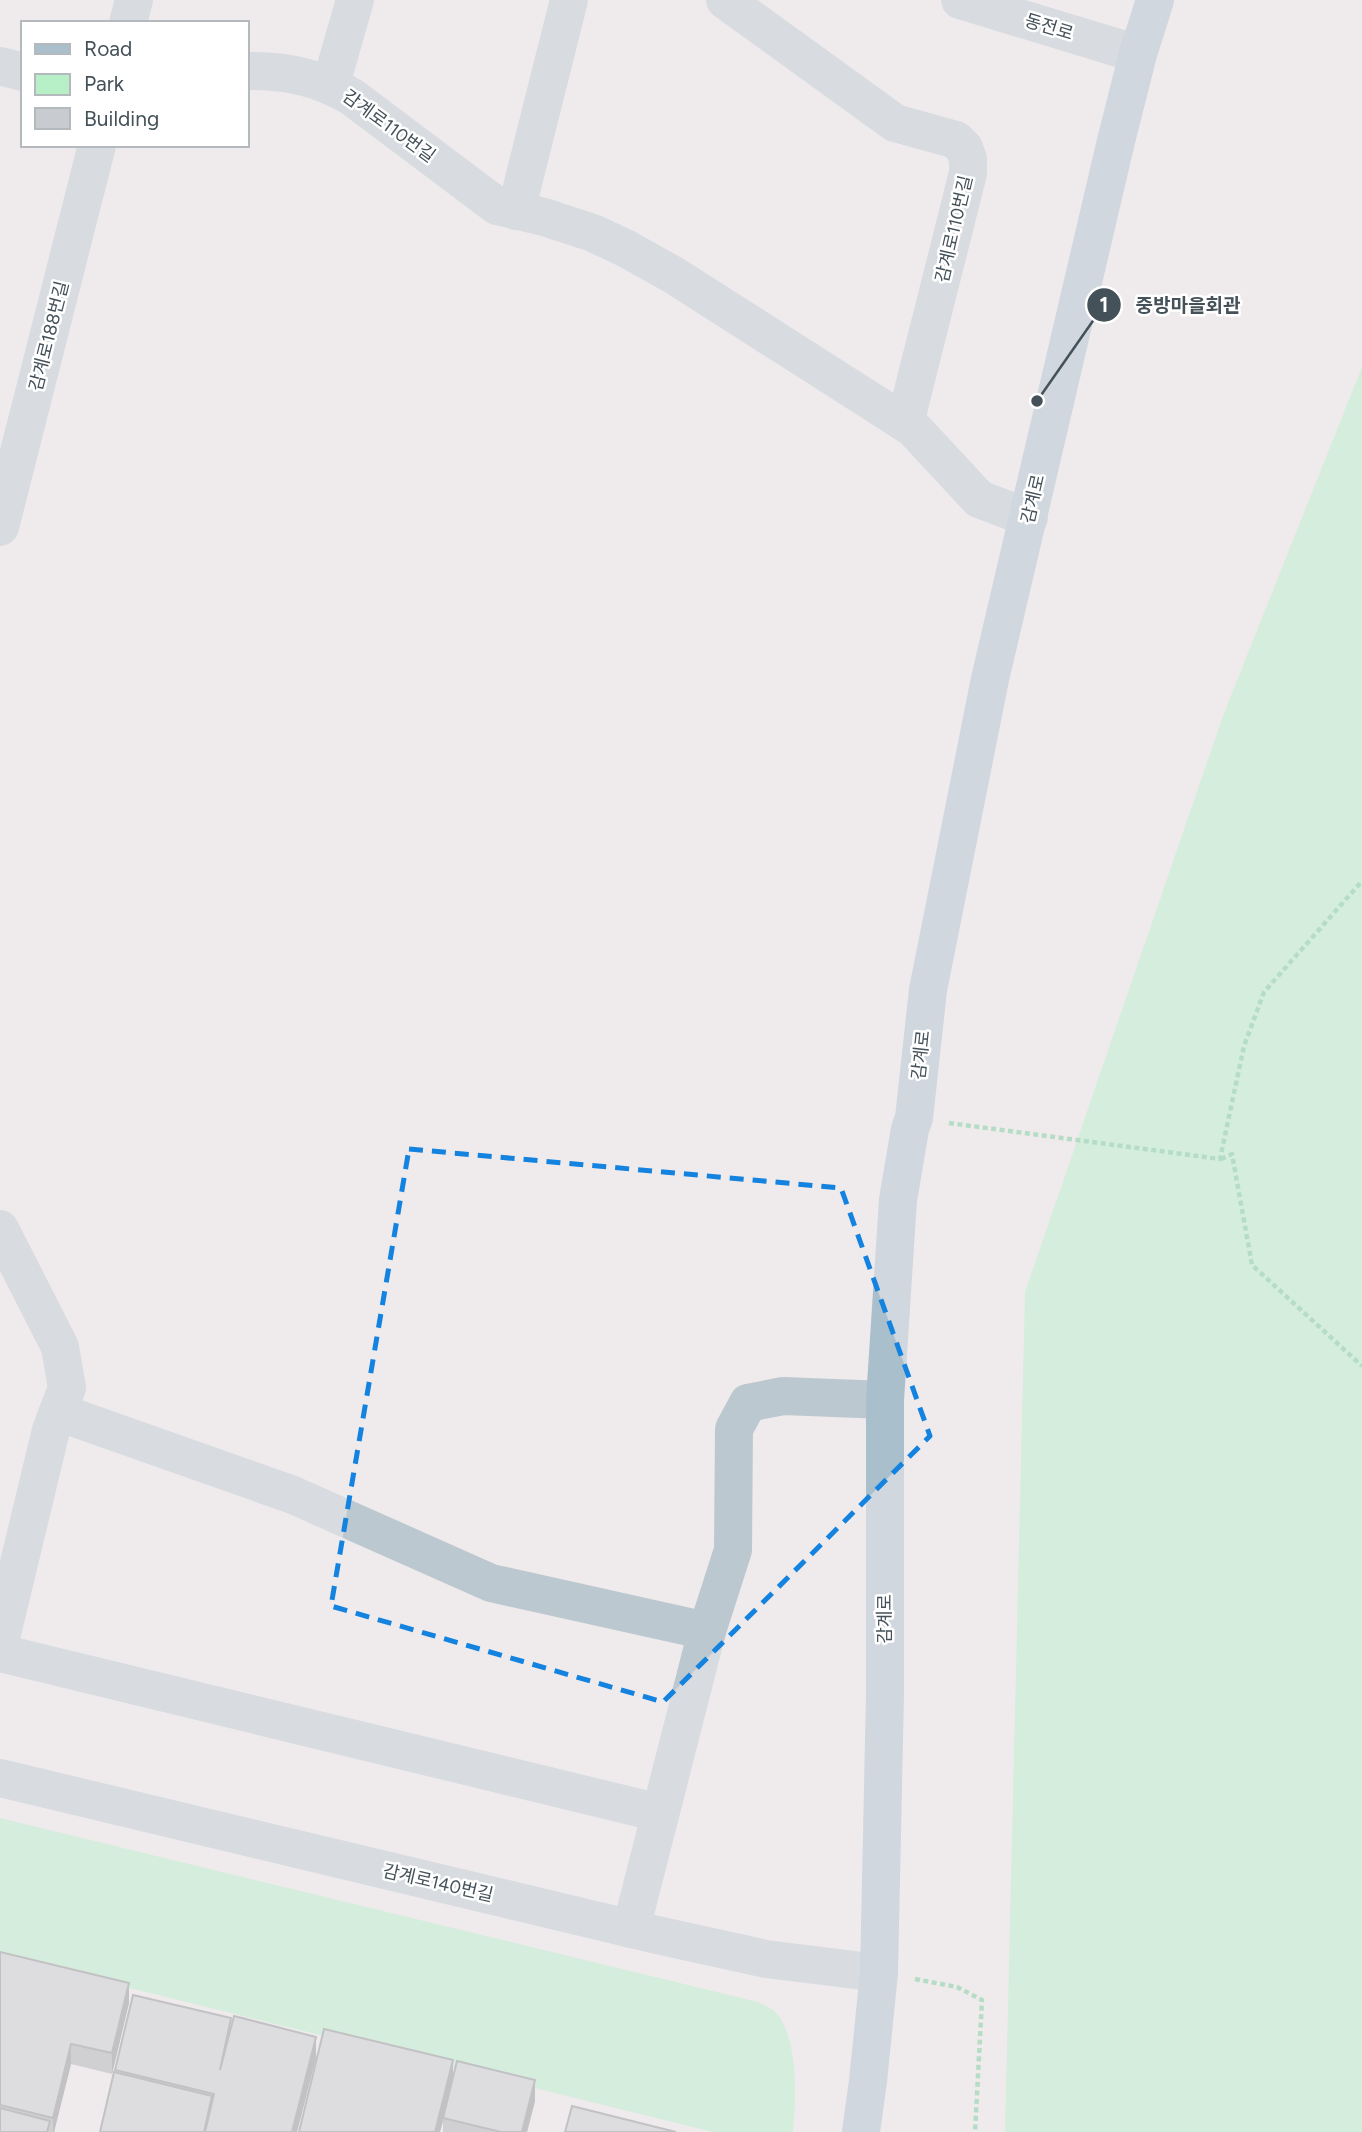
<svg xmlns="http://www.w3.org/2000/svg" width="1362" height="2132" viewBox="0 0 1362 2132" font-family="Figtree,'Noto Sans KR',sans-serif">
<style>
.green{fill:#b7efc7}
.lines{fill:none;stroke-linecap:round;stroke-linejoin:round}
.path{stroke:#6fcd94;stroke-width:4.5;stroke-dasharray:5 3.5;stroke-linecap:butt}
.minor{stroke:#bcc8cf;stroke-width:38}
.major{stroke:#aabfcc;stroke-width:38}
.wall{fill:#acafb4}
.shaded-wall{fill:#8c8f92}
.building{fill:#c8ccd1;stroke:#8c8f92;stroke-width:2}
.marked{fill:none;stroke:#1483e0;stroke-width:5;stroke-dasharray:14 9;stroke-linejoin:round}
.labels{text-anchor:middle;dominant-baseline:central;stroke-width:5;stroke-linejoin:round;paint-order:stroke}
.street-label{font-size:18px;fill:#445159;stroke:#fff}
.leader{fill:none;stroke:#445159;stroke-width:2.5}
.callout-dot{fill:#445159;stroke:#fff;stroke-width:2.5}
.mark-label{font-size:21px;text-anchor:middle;font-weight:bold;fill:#fff}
.callout-label{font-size:19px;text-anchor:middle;font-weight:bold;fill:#445159;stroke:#fff;stroke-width:5;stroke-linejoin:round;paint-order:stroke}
</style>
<rect width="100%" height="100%" fill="#efebec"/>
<g class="green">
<polygon points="1362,367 1362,2132 1005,2132 1025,1292 1224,713"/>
<path d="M0 1818 758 2002C762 2005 769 2007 773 2010 799 2031 796 2101 793 2132H713L0 1956Z"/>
</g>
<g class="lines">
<g class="path">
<polyline points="949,1123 1220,1159 1244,1046 1264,992 1362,881"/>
<polyline points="1221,1159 1232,1154 1252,1265 1362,1366"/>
<polyline points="915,1979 957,1987 982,2000 975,2132"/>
</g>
<g class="minor">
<polyline points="725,0 895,123 956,140 964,148 968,159 968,173 905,423"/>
<polyline points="960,0 1138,54"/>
<polyline points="128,23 134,0"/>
<polyline points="0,66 23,72"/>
<path d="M247 71C285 70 319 77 352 97L497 206 544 217 593 233 627 249 675 276 913 428 979 499 1029 518"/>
<polyline points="331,84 355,0"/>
<polyline points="516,211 569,0"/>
<polyline points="0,527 97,145"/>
<polyline points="0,1229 60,1347 67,1388 51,1430 0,1642"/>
<polyline points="58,1412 293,1495 491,1583 707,1631 631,1929"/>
<polyline points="707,1631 733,1550 734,1429 748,1403 783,1396 885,1400"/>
<polyline points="0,1653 660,1813"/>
<polyline points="0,1778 657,1935 766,1959 879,1973"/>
</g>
<polyline class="major" points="861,2132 868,2081 879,1973 885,1694 885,1400 898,1200 910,1129 914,1118 928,990 990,679 1116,141 1138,54 1155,0"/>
</g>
<g class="wall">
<polygon points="0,1952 129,2003 112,2074 71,2064 54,2132 0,2132"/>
<polygon points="231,2028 316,2058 297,2132 100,2132 115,2070"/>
<polygon points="453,2079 535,2101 527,2132 443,2132 443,2121 440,2132 299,2132"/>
</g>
<g class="shaded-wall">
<polygon points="129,1983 129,2003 112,2074 112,2053"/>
<polygon points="316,2037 316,2058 297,2132 292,2132"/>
<polygon points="71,2044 71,2064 54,2132 53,2132 53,2118"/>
<polygon points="453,2060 453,2081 440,2132 435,2132"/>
<polygon points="535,2080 535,2101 527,2132 522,2132"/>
</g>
<g class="building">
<polygon points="0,1952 129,1983 112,2053 71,2044 53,2118 0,2105"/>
<polygon points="133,1995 231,2018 220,2070 234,2016 316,2037 292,2132 205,2132 214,2094 115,2070"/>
<polygon points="324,2029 453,2060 435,2132 299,2132"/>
<polygon points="457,2061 535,2080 522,2132 501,2132 443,2118"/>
<polygon points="114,2072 212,2096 204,2132 100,2132"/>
<polygon points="572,2106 676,2132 565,2132"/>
<polygon points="0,2108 50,2121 47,2132 0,2132"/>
</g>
<path d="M0 0H1362V2132H0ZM409 1149 841 1188 930 1436 663 1702 331 1606Z" fill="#efebec" fill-opacity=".55" fill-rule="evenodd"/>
<path class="marked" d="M409 1149 841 1188 930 1436 663 1702 331 1606Z"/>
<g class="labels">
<g class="street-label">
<text transform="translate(1049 27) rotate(17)">동전로</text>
<text transform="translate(389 126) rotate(36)">감계로110번길</text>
<text transform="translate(954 229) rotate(-77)">감계로110번길</text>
<text transform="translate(49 336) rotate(-76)">감계로188번길</text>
<text transform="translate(1033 499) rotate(-77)">감계로</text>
<text transform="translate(921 1055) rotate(-84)">감계로</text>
<text transform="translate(885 1619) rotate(-90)">감계로</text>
<text transform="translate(438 1883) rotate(13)">감계로140번길</text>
</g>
</g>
<path class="leader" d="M1037 401L1104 305"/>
<g class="callout-dot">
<circle cx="1037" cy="401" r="7"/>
<circle cx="1104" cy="305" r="18"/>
</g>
<g class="mark-label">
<text x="1104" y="312">1</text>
</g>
<g class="callout-label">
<text x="1188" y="312">중방마을회관</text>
</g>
<rect x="21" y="21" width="228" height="126" fill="#ffffff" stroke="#b4b9bd" stroke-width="2"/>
<rect x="35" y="44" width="35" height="10" fill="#aabfcc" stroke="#b4b9bd" stroke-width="2"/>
<text x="84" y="56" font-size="21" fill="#445159">Road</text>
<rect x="35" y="74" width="35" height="21" fill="#b7efc7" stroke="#b4b9bd" stroke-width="2"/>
<text x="84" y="91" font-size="21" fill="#445159">Park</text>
<rect x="35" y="108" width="35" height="21" fill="#c8ccd1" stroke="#b4b9bd" stroke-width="2"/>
<text x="84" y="126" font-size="21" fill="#445159">Building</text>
</svg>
